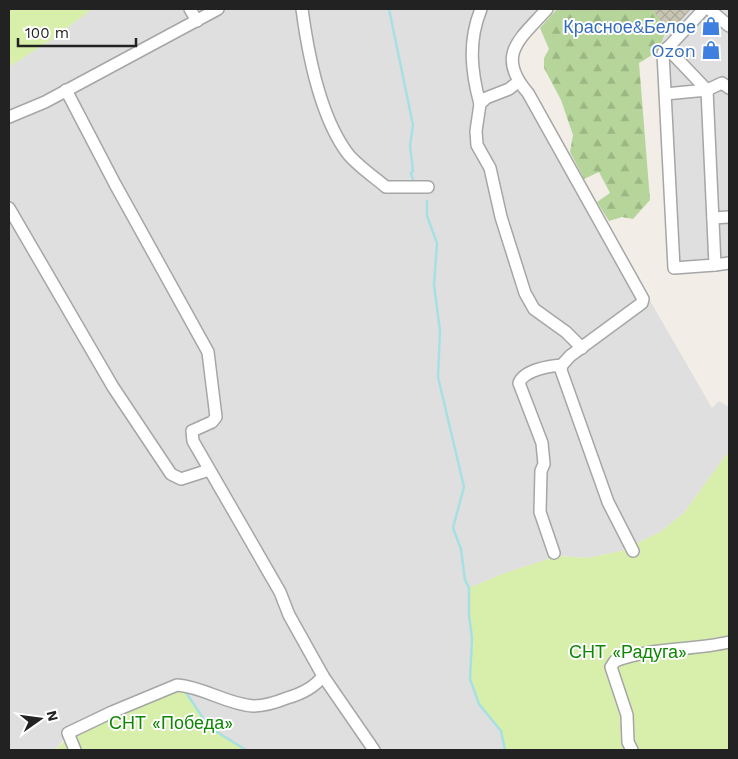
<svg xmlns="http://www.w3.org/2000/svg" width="738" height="759" viewBox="0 0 738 759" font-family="'Work Sans',sans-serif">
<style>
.residential{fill:#e0dfdf}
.construction{fill:url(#construction-cross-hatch)}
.forest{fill:url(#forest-firs)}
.garden{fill:#d8efab}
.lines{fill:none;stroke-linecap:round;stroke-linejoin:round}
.stream{stroke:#a6e0e3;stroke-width:2.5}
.minor-casing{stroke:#a6a6a6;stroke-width:14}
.minor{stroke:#fff;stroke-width:11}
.labels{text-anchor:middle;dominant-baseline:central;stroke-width:4;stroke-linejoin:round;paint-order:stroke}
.shop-label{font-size:18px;fill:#366cbe;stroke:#fff;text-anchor:end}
.park-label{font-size:18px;fill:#0f8704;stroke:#fff}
</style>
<defs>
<pattern id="construction-cross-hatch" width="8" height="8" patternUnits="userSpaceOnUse" patternTransform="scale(1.25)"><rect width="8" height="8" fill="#c8c5b3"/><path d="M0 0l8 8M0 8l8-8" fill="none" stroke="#aca99a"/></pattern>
<pattern id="forest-firs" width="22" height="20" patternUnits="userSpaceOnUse" patternTransform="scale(1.25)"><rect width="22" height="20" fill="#b5d59a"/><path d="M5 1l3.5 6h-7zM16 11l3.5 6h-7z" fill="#9bb784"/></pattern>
</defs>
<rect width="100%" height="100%" fill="#f3ede8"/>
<g class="residential">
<polygon points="92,9 551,9 520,43 515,67 712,408 719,401 729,407 729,451 684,513 660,532 621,551 588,558 558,556 505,573 469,588 469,615 472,638 470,679 479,704 501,731 505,750 246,750 209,727 184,690 64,739 55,750 9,750 9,67 52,39"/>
<polygon points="638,9 729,9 729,261 668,267 655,25"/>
</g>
<polygon class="construction" points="649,9 691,9 671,31"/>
<path class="forest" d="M557 9H652L666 28C661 48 657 53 639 63L650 200 633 219 622 217 609 221 597 202 610 193 599 172 584 179 570 152 573 135 561 100 544 68V58L549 49 540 28Z"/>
<g class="garden">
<polygon points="9,9 92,9 52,39 9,67"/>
<polygon points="729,451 729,750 505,750 501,731 479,704 470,679 472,638 469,615 469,588 505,573 558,556 588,558 621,551 660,532 684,513"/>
<polygon points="184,689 209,727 246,750 55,750 67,738 154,698"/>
</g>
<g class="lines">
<g class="stream">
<polyline points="389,9 413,125 410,146 413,171 411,173 413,180"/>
<polyline points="427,201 427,216 437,243 434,285 440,331 438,377 464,487 453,528 461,549 465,580 469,588 469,615 472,638 470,679 479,704 501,731 505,750"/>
<polyline points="185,691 209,727 246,750"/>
</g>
<g class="minor-casing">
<g id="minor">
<polyline points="190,9 197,21"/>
<path d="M302 9C308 54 320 117 348 154 358 166 374 177 386 187H428"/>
<path d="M547 9C520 39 495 55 528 93L643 299 642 303 570 356 562 365 561 370 608 502 633 551"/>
<polyline points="709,9 729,26"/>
<polyline points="667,48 707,90 722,83 729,88"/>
<polyline points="518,82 509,89 486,98 480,104 476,131 477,145 490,168 501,217 525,293 534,309 566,332 582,348"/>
<polyline points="66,90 115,184 208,352 216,417 212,422 192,431 193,441 280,592 289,615 323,676 374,750"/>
<polyline points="665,94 707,90 715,265 674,268 663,53 704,9"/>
<path d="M480 104C471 71 468 41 481 9"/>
<polyline points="9,117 45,102 218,9"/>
<polyline points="9,208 113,387 171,474 181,479 209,470"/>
<polyline points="713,218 729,217"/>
<polyline points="715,265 729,263"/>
<path d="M554 553 540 512 541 471 544 464 542 443 519 383C524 370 549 366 562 365"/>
<path d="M75 750 68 733 112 712 177 685C204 687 226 704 253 706 264 706 277 702 287 698 301 694 314 688 323 676"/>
<path d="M632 750 628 742 627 715 611 667 615 661C652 647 691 651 729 642"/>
</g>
</g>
<use href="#minor" class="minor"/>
</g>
<defs>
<g id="shop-bare" transform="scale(1.5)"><path d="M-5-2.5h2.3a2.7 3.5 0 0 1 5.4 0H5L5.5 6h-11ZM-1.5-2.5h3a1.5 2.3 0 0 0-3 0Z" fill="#3f7fe0" stroke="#fff" stroke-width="2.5" paint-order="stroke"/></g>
</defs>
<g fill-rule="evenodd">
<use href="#shop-bare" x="711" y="26"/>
<use href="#shop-bare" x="711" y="50"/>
</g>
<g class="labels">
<g class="shop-label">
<text x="696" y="26">Красное&amp;Белое</text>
<text x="696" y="50">Ozon</text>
</g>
<g class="park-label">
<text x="628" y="651">СНТ «Радуга»</text>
<text x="171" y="722">СНТ «Победа»</text>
</g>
</g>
<rect width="738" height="759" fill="none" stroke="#222222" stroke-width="20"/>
<g transform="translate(40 719) rotate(76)" stroke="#ffffff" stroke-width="4" paint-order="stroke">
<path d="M0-4L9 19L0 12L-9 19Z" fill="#222222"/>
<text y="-8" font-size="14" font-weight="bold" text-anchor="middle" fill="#222222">N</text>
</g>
<path d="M18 38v8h118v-8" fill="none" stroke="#222222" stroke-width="2.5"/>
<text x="25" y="38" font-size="15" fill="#222222" stroke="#ffffff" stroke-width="4" paint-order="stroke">100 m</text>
</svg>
